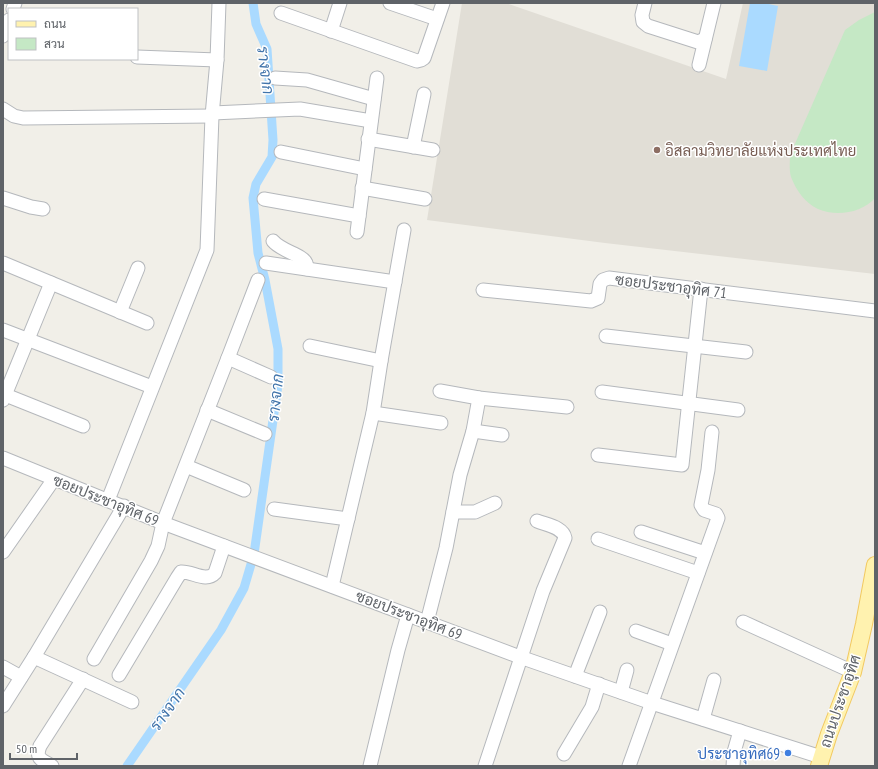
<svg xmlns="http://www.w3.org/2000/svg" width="878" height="769" viewBox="0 0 878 769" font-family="'PT Sans Narrow',Sarabun,sans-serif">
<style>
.education{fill:#e1ded6}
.green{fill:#c5e8c5}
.water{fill:#aadaff}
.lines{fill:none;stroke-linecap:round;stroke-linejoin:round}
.canal{stroke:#aadaff;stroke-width:9}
.minor-casing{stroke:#b5b8bc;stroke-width:15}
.major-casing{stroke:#f2c960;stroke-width:18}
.minor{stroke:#fff;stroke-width:13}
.major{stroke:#fff2af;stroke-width:16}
.education-dot{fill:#8d6e63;stroke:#fff;stroke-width:1.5}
.shop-dot{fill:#3f7fe0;stroke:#fff;stroke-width:1.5}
.labels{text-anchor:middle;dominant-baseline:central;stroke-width:3;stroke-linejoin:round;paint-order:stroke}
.education-label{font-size:15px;fill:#785e54;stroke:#fff;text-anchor:start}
.street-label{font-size:15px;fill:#5f6368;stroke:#fff}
.shop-label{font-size:15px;fill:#366cbe;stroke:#fff;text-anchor:end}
.water-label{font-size:16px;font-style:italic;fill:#4174aa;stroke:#fff}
</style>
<rect width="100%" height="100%" fill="#f1efe8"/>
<polygon class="education" points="462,3 506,3 726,79 743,3 875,3 875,274 605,243 427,220"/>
<path class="green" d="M875 12V198C862 213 836 217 818 209 805 203 796 190 791 177 789 170 790 162 790 155L845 30 859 20Z"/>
<polygon class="water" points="750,3 764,3 778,6 767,71 739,66"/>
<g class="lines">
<polyline class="canal" points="127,766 221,630 244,588 254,554 278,385 278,349 265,280 258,253 253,198 256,184 272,157 273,140 267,49 256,24 253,3"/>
<g class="minor-casing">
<g id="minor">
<polyline points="390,3 437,19"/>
<polyline points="645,3 642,15 643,22 648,26 698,42 705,39"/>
<polyline points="13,9 15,3"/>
<polyline points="281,13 417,61 421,60 424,58 443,3"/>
<polyline points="331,31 340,3"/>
<polyline points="3,36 9,20"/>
<polyline points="137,57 217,60"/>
<polyline points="699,65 714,3"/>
<polyline points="275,78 307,80 374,99"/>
<polyline points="3,109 14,116 23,118 212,116"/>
<polyline points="213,113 300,109 371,121"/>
<polyline points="368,139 433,150"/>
<polyline points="413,147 424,94"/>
<polyline points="281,152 365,169"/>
<polyline points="362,188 425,199"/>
<polyline points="3,198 31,207 43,209"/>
<polyline points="264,199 359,216"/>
<polyline points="357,232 377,78"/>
<path d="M273 241C281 251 303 255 306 263 307 265 307 267 307 269"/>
<polyline points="3,263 147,323"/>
<polyline points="266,263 395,282"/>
<polyline points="483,290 591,301 598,298 600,284 603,280 609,278 875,311"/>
<polyline points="120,312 138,268"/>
<polyline points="3,330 152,387"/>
<polyline points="606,336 746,352"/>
<polyline points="310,346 381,361"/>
<polyline points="228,358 271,377"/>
<polyline points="440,391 479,398 567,407"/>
<polyline points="602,392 738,410"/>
<polyline points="3,394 83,426"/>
<polyline points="3,400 51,283"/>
<polyline points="207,410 265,434"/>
<polyline points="373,413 441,423"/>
<polyline points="473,431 502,435"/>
<polyline points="598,455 682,465 701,289"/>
<polyline points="3,458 163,523 520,657 652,703 821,757"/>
<polyline points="186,466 244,490"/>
<polyline points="108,500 207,250 212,116 217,60 219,3"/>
<polyline points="274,509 348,519"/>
<polyline points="453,512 475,512 495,503"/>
<polyline points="641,532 705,553"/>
<polyline points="598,539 698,573"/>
<polyline points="3,552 54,479"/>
<polyline points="332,586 373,413 381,361 404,230"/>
<polyline points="427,622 446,548 460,475 473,431 479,398"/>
<polyline points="743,622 853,672"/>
<polyline points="636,631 672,644"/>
<polyline points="34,657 132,702"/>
<polyline points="94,659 151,561 158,546 163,523 228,358 258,280"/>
<polyline points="3,667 21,677"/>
<path d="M119 675 177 578 181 572C192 571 206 583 215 573L224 546"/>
<polyline points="575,676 600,612"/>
<polyline points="621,692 627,670"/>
<polyline points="3,706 34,657 124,506"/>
<polyline points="703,719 714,680"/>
<polyline points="564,754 592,707 599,684"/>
<path d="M52 766C42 760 35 759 40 746L83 679"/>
<polyline points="370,766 398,650 408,615"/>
<path d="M485 766 543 591 565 538C563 527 547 525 537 521"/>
<polyline points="629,766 718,518 716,514 704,510 701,505 708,470 712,432"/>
<polyline points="733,766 734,752 740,731"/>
</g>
</g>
<g class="major-casing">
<polyline id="major" points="819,766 829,734 853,672 864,624 875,565"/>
</g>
<use href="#minor" class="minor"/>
<use href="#major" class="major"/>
</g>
<circle class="education-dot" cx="657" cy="150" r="4"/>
<circle class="shop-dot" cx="788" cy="753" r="4"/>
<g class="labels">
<g class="education-label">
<text x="665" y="150">อิสลามวิทยาลัยแห่งประเทศไทย</text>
</g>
<g class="street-label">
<text transform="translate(671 286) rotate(7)">ซอยประชาอุทิศ 71</text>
<text transform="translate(106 500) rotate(22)">ซอยประชาอุทิศ 69</text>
<text transform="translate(409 615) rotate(21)">ซอยประชาอุทิศ 69</text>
<text transform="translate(840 701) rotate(-71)">ถนนประชาอุทิศ</text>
</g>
<g class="shop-label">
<text x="780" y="753">ประชาอุทิศ69</text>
</g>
<g class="water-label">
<text transform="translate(266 70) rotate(83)">รางจาก</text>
<text transform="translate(275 398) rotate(-84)">รางจาก</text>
<text transform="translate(167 709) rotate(-55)">รางจาก</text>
</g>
</g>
<rect width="878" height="769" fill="none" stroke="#5f6368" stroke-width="8"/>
<rect x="8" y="8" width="130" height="52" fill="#ffffff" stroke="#bfc1c3"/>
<rect x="16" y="21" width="20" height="6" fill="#fff2af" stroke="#bfc1c3"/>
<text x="44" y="28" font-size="12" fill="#5f6368">ถนน</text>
<rect x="16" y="38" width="20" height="12" fill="#c5e8c5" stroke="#bfc1c3"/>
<text x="44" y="48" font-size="12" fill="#5f6368">สวน</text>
<path d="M10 753v6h67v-6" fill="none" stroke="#5f6368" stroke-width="2"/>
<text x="16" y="753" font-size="12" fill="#5f6368" stroke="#ffffff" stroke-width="3" paint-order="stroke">50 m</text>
</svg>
